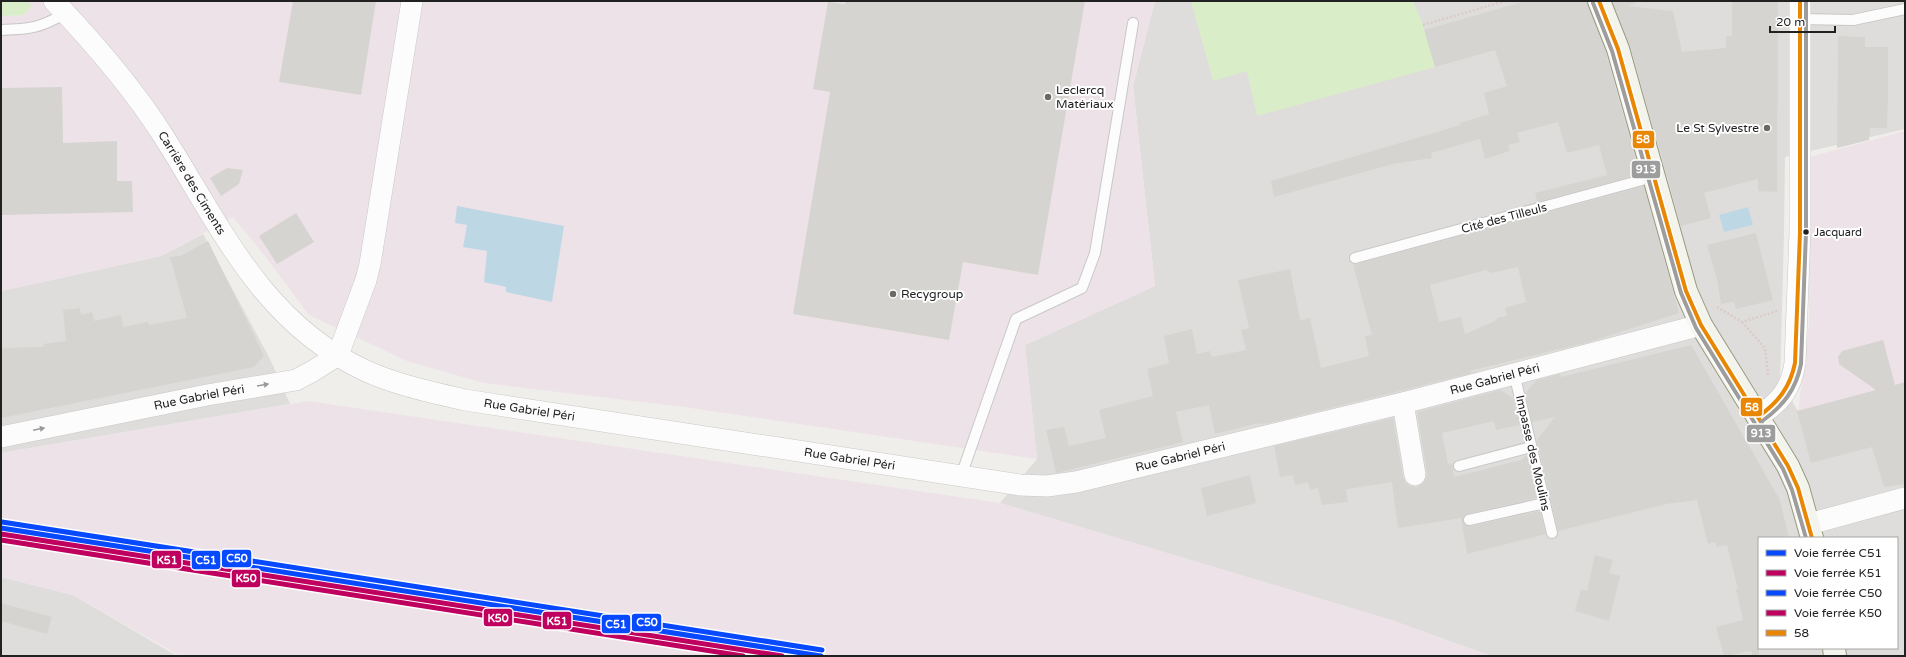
<svg xmlns="http://www.w3.org/2000/svg" width="1906" height="657" viewBox="0 0 1906 657" font-family="'Varela Round',sans-serif">
<style>
.residential{fill:#dfdddb;fill-rule:evenodd}
.industrial{fill:#ede2e8}
.religious{fill:#dedddb}
.grass{fill:#d9edc8}
.water{fill:#bdd8e4}
.building{fill:#d6d4d1;fill-rule:evenodd}
.lines{fill:none;stroke-linecap:round;stroke-linejoin:round}
.lane-casing{stroke:#c8c8c6;stroke-width:12}
.street-casing{stroke:#c8c8c6;stroke-width:22}
.secondary-casing{stroke:#979a80;stroke-width:24}
.path{stroke:#d9cbc8;stroke-width:2.5;stroke-dasharray:2 2;stroke-linecap:butt}
.lane{stroke:#fdfcfc;stroke-width:10}
.street{stroke:#fdfcfc;stroke-width:21}
.secondary{stroke:#f3f5ec;stroke-width:22}
.bus-1-casing{stroke:#fff;stroke-width:7}
.bus-2-casing{stroke:#fff;stroke-width:7}
.bus-1{stroke:#e98703;stroke-width:4}
.bus-2{stroke:#9d9d9d;stroke-width:4}
.rail-1-casing{stroke:#fff;stroke-width:8}
.rail-2-casing{stroke:#fff;stroke-width:8}
.rail-3-casing{stroke:#fff;stroke-width:8}
.rail-4-casing{stroke:#fff;stroke-width:8}
.rail-1{stroke:#0749ff;stroke-width:5}
.rail-2{stroke:#bf005f;stroke-width:5}
.rail-3{stroke:#0749ff;stroke-width:5}
.rail-4{stroke:#bf005f;stroke-width:5}
.oneway{fill:#9a9999}
.poi-dot{fill:#696967;stroke:#fff;stroke-width:1.5}
.bus-dot{fill:#212121;stroke:#fff;stroke-width:1.5}
.labels{text-anchor:middle;dominant-baseline:central;stroke-width:4;stroke-linejoin:round;paint-order:stroke}
.bus-label{font-size:11px;fill:#212121;stroke:#fff;text-anchor:start}
.poi-label{font-size:12px;fill:#212121;stroke:#fff;text-anchor:start}
.street-label{font-size:12px;fill:#212121;stroke:#fff}
.line-badge{stroke:#fff;stroke-width:1.5}
.badge-label{font-size:11px;text-anchor:middle;font-weight:bold;fill:#fff}
</style>
<rect width="100%" height="100%" fill="#f0eeea"/>
<g class="residential">
<path d="M1155 1H1905V129L1785 157 1784 233 1780 381 1798 411 1905 383V656H1491L1391 620 1000 503 1037 459 1025 345 1155 286 1133 86ZM1759 538H1897V648H1759Z"/>
<polygon points="203,234 270,359 290,404 1,453 1,291 161,256"/>
<polygon points="1,577 73,595 177,656 1,656"/>
</g>
<g class="industrial">
<polygon points="27,1 1155,1 1133,86 1155,286 1025,345 1037,459 684,407 484,383 407,361 309,315 265,256 233,217 161,256 1,291 1,16 24,15 32,6"/>
<polygon points="1905,131 1905,383 1798,413 1809,324 1810,157"/>
<polygon points="308,401 1000,503 1391,620 1491,656 180,656 73,595 1,577 1,453"/>
</g>
<g class="religious">
<polygon points="1905,31 1905,59 1897,32"/>
<polygon points="1855,467 1865,501 1823,513 1813,479"/>
<polygon points="1905,505 1905,527 1866,538 1832,538 1829,526"/>
</g>
<g class="grass">
<polygon points="1,1 27,1 32,6 24,15 1,16"/>
<polygon points="1191,1 1413,1 1422,22 1435,67 1257,116 1247,71 1213,81"/>
</g>
<g class="water">
<polygon points="457,206 564,226 552,302 506,292 506,287 484,282 487,251 463,247 467,225 455,223"/>
<polygon points="1748,207 1753,225 1724,232 1719,215"/>
</g>
<g class="building">
<polygon points="293,1 376,1 361,95 279,82"/>
<polygon points="845,1 1085,1 1038,275 963,262 949,340 793,314 830,92 813,89 828,2 845,4"/>
<polygon points="1526,1 1587,1 1606,53 1640,174 1537,202 1535,193 1607,175 1599,145 1567,153 1558,122 1517,133 1520,142 1508,145 1510,151 1485,159 1480,139 1431,153 1432,158 1393,164 1274,197 1271,181 1437,132 1460,125 1460,123 1489,114 1484,93 1507,86 1495,50 1435,67 1424,30"/>
<polygon points="1612,1 1639,1 1628,6 1673,11 1682,52 1726,48 1726,36 1732,36 1732,1 1778,1 1777,192 1758,191 1758,179 1704,193 1711,218 1681,226 1630,46"/>
<polygon points="1838,36 1865,37 1865,47 1888,47 1888,97 1887,128 1870,128 1869,140 1837,148"/>
<polygon points="62,87 63,143 117,141 117,181 132,181 133,212 1,215 1,88"/>
<polygon points="227,168 243,170 239,184 221,196 210,178"/>
<path d="M1644 186 1679 313 1589 342 1469 371 1472 373 1400 391 1269 423 1255 424 1215 434 1209 405 1176 412 1183 442 1056 473 1046 430 1064 427 1069 446 1106 438 1099 410 1153 396 1147 369 1169 363 1164 336 1192 329 1197 354 1210 351 1212 357 1246 350 1241 330 1249 328 1238 280 1290 269 1300 320 1310 318 1321 368 1369 356 1365 336 1372 335 1353 265ZM1518 267 1526 302 1505 308 1507 316 1497 318V320L1465 334 1461 317 1439 322 1430 285 1486 270 1491 273Z"/>
<polygon points="296,213 314,242 277,264 259,236"/>
<polygon points="1756,233 1773,300 1736,309 1734,302 1721,304 1717,279 1707,245"/>
<polygon points="208,241 264,356 254,367 1,418 1,348 44,347 43,344 66,341 63,310 80,308 81,315 92,312 94,321 121,315 123,327 148,322 149,325 187,318 170,257 180,256"/>
<polygon points="1883,340 1895,385 1905,382 1905,484 1884,487 1872,447 1811,463 1797,411 1876,390 1839,364 1838,357 1842,351"/>
<polygon points="1691,345 1780,500 1789,538 1759,538 1759,656 1753,656 1751,651 1724,656 1716,627 1743,620 1736,589 1738,589 1727,545 1717,547 1715,542 1708,544 1697,500 1666,504 1558,531 1537,440 1555,417 1532,422 1525,393 1537,380 1560,374 1561,377"/>
<polygon points="1500,390 1513,398 1520,425 1496,430 1494,421 1442,433 1448,464 1452,463 1454,477 1521,460 1527,455 1537,498 1468,514 1463,518 1463,522 1467,526 1470,526 1540,511 1546,534 1467,554 1461,518 1398,528 1392,482 1348,489 1346,490 1348,502 1322,505 1318,488 1310,490 1308,482 1295,485 1293,475 1280,477 1274,446 1393,418 1403,477 1406,483 1410,486 1417,487 1423,484 1426,480 1427,473 1417,412"/>
<polygon points="1250,475 1256,503 1207,516 1201,488"/>
<polygon points="1595,555 1613,560 1609,573 1620,576 1609,621 1575,611 1581,589 1587,591"/>
<polygon points="1,603 52,617 47,634 1,621"/>
</g>
<g class="lines">
<g class="lane-casing">
<g id="lane">
<polyline points="1800,19 1853,20 1905,9"/>
<path d="M1 30C31 29 40 28 66 13"/>
<polyline points="1355,258 1653,177"/>
<polyline points="1514,373 1552,533"/>
<polyline points="1459,466 1531,447"/>
<polyline points="961,476 1016,319 1082,288 1095,253 1133,23"/>
<polyline points="1469,520 1545,503"/>
</g>
</g>
<g class="street-casing">
<g id="street">
<path id="s1" d="M54 1C95 44 133 88 164 137 221 227 262 322 364 370 396 385 431 392 465 400L1020 485 1047 486 1076 482 1403 403 1701 325"/>
<polyline points="338,355 366,280 370,264 412,1"/>
<polyline points="1403,403 1415,475"/>
<path d="M1758 417C1780 402 1791 390 1795 363L1800 232V1"/>
<path id="s2" d="M1 437 207 395 296 380 313 371 338 355"/>
<polyline points="1809,524 1905,498"/>
</g>
</g>
<g class="secondary-casing">
<g id="secondary">
<polyline points="1599,1 1618,49 1686,291 1701,325 1788,466 1798,488 1812,538"/>
<polyline points="1834,648 1835,656"/>
</g>
</g>
<g class="path">
<polyline points="1423,25 1505,1"/>
<polyline points="1717,307 1742,322 1777,311"/>
<polyline points="1742,322 1765,348 1768,376"/>
</g>
<use href="#lane" class="lane"/>
<use href="#street" class="street"/>
<use href="#secondary" class="secondary"/>
<g class="bus-1-casing">
<g id="bus-1">
<polyline points="1599,1 1618,49 1686,291 1701,325 1788,466 1798,488 1812,538"/>
<path d="M1758 417C1778 402 1790 388 1795 363L1800 232V1"/>
</g>
</g>
<g class="bus-2-casing">
<g id="bus-2">
<polyline points="1593,3 1612,51 1681,293 1696,328 1783,469 1792,490 1806,538"/>
<path d="M1761 422C1783 406 1796 390 1801 364L1806 232V1"/>
</g>
</g>
<use href="#bus-1" class="bus-1"/>
<use href="#bus-2" class="bus-2"/>
<g class="rail-1-casing">
<polyline id="rail-1" points="1,528 821,656"/>
</g>
<g class="rail-2-casing">
<polyline id="rail-2" points="1,534 782,656"/>
</g>
<g class="rail-3-casing">
<polyline id="rail-3" points="2,522 822,650"/>
</g>
<g class="rail-4-casing">
<polyline id="rail-4" points="1,540 743,656"/>
</g>
<use href="#rail-1" class="rail-1"/>
<use href="#rail-2" class="rail-2"/>
<use href="#rail-3" class="rail-3"/>
<use href="#rail-4" class="rail-4"/>
</g>
<defs><path id="oneway-solid" d="M-6-.8H1V-3.2L6.5 0L1 3.2V.8H-6Z"/></defs>
<g class="oneway">
<use href="#oneway-solid" transform="translate(263 385) rotate(-10)"/>
<use href="#oneway-solid" transform="translate(39 429) rotate(-12)"/>
</g>
<g class="poi-dot">
<circle cx="1048" cy="97" r="4"/>
<circle cx="1767" cy="128" r="4"/>
<circle cx="893" cy="294" r="4"/>
</g>
<circle class="bus-dot" cx="1806" cy="232" r="3.5"/>
<g class="labels">
<g class="bus-label">
<text x="1814" y="232">Jacquard</text>
</g>
<g class="poi-label">
<text x="1056" y="90">Leclercq<tspan x="1056" dy="14">Matériaux</tspan></text>
<text x="1759" y="128" text-anchor="end">Le St Sylvestre</text>
<text x="901" y="294">Recygroup</text>
</g>
<g class="street-label">
<text stroke="none"><textPath href="#s1" startOffset="229">Carrière des Ciments</textPath></text>
<text transform="translate(1504 218) rotate(-15)">Cité des Tilleuls</text>
<text stroke="none"><textPath href="#s1" startOffset="1642">Rue Gabriel Péri</textPath></text>
<text stroke="none"><textPath href="#s2" startOffset="202">Rue Gabriel Péri</textPath></text>
<text stroke="none"><textPath href="#s1" startOffset="658">Rue Gabriel Péri</textPath></text>
<text transform="translate(1533 453) rotate(77)">Impasse des Moulins</text>
<text stroke="none"><textPath href="#s1" startOffset="1318">Rue Gabriel Péri</textPath></text>
<text stroke="none"><textPath href="#s1" startOffset="982">Rue Gabriel Péri</textPath></text>
</g>
</g>
<g class="line-badge">
<rect x="1632" y="130" width="23" height="19" rx="4" fill="#e98703"/>
<rect x="1631" y="160" width="30" height="19" rx="4" fill="#9d9d9d"/>
<rect x="1740" y="397" width="23" height="20" rx="4" fill="#e98703"/>
<rect x="1746" y="424" width="30" height="19" rx="4" fill="#9d9d9d"/>
<rect x="221" y="549" width="31" height="19" rx="4" fill="#0749ff"/>
<rect x="151" y="550" width="31" height="19" rx="4" fill="#bf005f"/>
<rect x="191" y="550" width="30" height="20" rx="4" fill="#0749ff"/>
<rect x="231" y="569" width="30" height="19" rx="4" fill="#bf005f"/>
<rect x="483" y="608" width="30" height="19" rx="4" fill="#bf005f"/>
<rect x="542" y="611" width="30" height="19" rx="4" fill="#bf005f"/>
<rect x="631" y="613" width="31" height="19" rx="4" fill="#0749ff"/>
<rect x="601" y="614" width="30" height="20" rx="4" fill="#0749ff"/>
</g>
<g class="badge-label">
<text x="1643" y="143">58</text>
<text x="1646" y="173">913</text>
<text x="1752" y="411">58</text>
<text x="1761" y="437">913</text>
<text x="237" y="562">C50</text>
<text x="167" y="564">K51</text>
<text x="206" y="564">C51</text>
<text x="246" y="582">K50</text>
<text x="498" y="622">K50</text>
<text x="557" y="625">K51</text>
<text x="647" y="626">C50</text>
<text x="616" y="628">C51</text>
</g>
<rect width="1906" height="657" fill="none" stroke="#212121" stroke-width="4"/>
<rect x="1758" y="537" width="140" height="112" fill="#ffffff" stroke="#a6a6a6"/>
<rect x="1766" y="550" width="20" height="6" fill="#0749ff" stroke="#a6a6a6"/>
<text x="1794" y="557" font-size="12" fill="#212121">Voie ferrée C51</text>
<rect x="1766" y="570" width="20" height="6" fill="#bf005f" stroke="#a6a6a6"/>
<text x="1794" y="577" font-size="12" fill="#212121">Voie ferrée K51</text>
<rect x="1766" y="590" width="20" height="6" fill="#0749ff" stroke="#a6a6a6"/>
<text x="1794" y="597" font-size="12" fill="#212121">Voie ferrée C50</text>
<rect x="1766" y="610" width="20" height="6" fill="#bf005f" stroke="#a6a6a6"/>
<text x="1794" y="617" font-size="12" fill="#212121">Voie ferrée K50</text>
<rect x="1766" y="630" width="20" height="6" fill="#e98703" stroke="#a6a6a6"/>
<text x="1794" y="637" font-size="12" fill="#212121">58</text>
<path d="M1770 26v6h65v-6" fill="none" stroke="#212121" stroke-width="2"/>
<text x="1776" y="26" font-size="12" fill="#212121" stroke="#ffffff" stroke-width="3" paint-order="stroke">20 m</text>
</svg>
